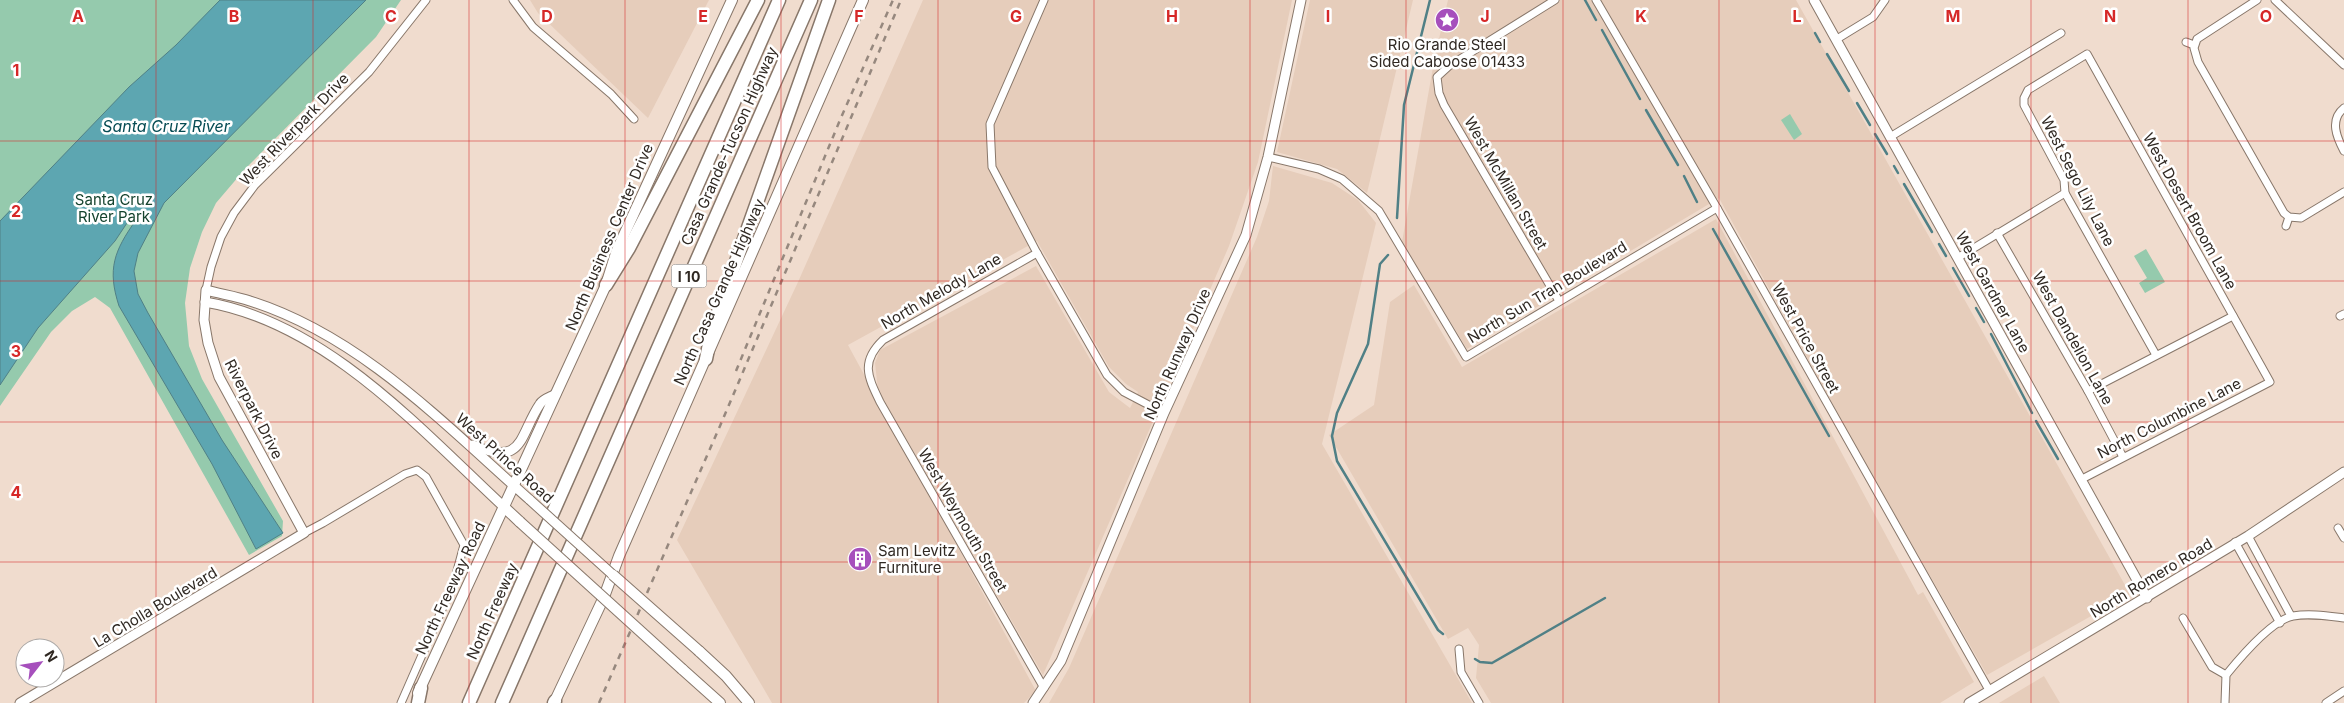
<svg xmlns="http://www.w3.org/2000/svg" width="2344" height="703" viewBox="0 0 2344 703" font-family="Inter,sans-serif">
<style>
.built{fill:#e6cdbb}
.green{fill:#95caad}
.water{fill:#5da6b1;stroke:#508086}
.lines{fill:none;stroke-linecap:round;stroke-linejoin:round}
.stream{stroke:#508086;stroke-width:2.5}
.minor-casing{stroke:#88776a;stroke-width:9}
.tertiary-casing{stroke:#88776a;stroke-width:11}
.secondary-casing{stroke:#88776a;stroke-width:12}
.motorway-casing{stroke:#88776a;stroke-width:15}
.minor{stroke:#fff;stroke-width:7}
.tertiary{stroke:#fff;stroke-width:9}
.secondary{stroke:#fff;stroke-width:10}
.motorway{stroke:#fff;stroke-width:12}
.rail{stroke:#96887e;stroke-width:2.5;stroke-dasharray:6 6;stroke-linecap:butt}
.tertiary-bridge-casing{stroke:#88776a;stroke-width:11;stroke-linecap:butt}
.secondary-bridge-casing{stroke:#88776a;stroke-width:12;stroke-linecap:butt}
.tertiary-bridge{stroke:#fff;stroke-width:9}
.secondary-bridge{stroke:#fff;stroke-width:10}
.grid{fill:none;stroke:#d62828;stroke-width:1;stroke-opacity:0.55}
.labels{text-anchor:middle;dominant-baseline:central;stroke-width:5;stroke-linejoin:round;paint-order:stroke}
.shield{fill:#fff;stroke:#6e6965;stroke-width:1}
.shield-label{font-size:14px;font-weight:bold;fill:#302923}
.poi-label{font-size:15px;fill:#302923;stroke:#fff}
.street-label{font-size:15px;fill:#302923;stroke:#fff}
.park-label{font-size:15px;fill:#15432e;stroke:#fff}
.water-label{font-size:16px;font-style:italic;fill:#054b53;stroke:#fff}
.grid-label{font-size:16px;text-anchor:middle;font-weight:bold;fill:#d62828;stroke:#fff;stroke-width:5;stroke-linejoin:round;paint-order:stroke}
</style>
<rect width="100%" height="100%" fill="#f0dcce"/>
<g class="built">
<polygon points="530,0 709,0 648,118 538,13"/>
<polygon points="923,0 1292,0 1258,162 1229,246 1043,675 878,390 875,363 880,350 1036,266 1109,392 1130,408 1138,392 1126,384 1109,367 1037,241 848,345 1036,691 1024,703 772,703 677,540 798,282"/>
<polygon points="1310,0 1413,0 1367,193 1337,169 1277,152"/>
<polygon points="1448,0 1796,0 2130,594 1987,675 1859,452 1719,198 1467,349 1402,242 1435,56"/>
<polygon points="1273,166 1332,183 1358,200 1376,223 1322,444 1472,703 1049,703 1069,668 1257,237 1269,201"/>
<polygon points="1716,219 1918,595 1923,592 1974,682 1940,703 1491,703 1476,678 1479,645 1468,628 1448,639 1329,435 1374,405 1390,302 1414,285 1462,367"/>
<polygon points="2044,676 2060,703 1999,703"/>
</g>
<g class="green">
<polygon points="0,0 401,0 376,37 245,169 216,203 202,232 190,268 185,303 189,346 202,379 283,521 282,536 249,555 110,308 95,297 72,311 51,332 0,406"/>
<polygon points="1790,114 1802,134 1794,140 1781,120"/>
<polygon points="2146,249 2165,282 2145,293 2139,283 2147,278 2134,256"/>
</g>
<path class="water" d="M220 0H366L164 203 138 253 134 271 138 294 148 313 222 440 283 533 256 549 212 464 119 306C107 269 114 251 136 220L135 218 129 220 115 241 38 328 0 385V221L129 87 176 45Z"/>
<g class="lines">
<g class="stream">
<polyline points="1585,0 1596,20"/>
<polyline points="1602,30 1640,99"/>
<polyline points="1815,33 1820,42"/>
<polyline points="1827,54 1849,91"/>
<polyline points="1857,103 1870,125"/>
<polyline points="1646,110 1678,165"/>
<polyline points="1875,134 1887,154"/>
<polyline points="1894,166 1898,173"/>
<polyline points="1684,176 1697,202"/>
<polyline points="1904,184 1932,232"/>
<polyline points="1397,218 1404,105 1430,0"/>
<polyline points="1713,229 1829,436"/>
<polyline points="1939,244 1946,256"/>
<polyline points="1388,255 1380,264 1368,344 1337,413 1332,436 1337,461 1438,630 1443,634"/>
<polyline points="1953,268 1969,296"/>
<polyline points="1976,308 1984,322"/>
<polyline points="1991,334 2032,413"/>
<polyline points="2036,421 2058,459"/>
<polyline points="1475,659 1480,662 1492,663 1605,598"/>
</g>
<g class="minor-casing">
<g id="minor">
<polyline points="513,0 533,27 611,94 634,119"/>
<polyline points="1044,0 990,124 992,167 1037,253 1107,375 1124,392 1164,413"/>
<polyline points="1555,0 1449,66 1437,77 1439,93 1444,105 1559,301"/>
<polyline points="1596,0 1717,208 1989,690"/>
<polyline points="2257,0 2197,39 2194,48 2198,62 2284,213 2289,217 2301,218 2344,192"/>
<polyline points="2275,0 2344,65"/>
<polyline points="1837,39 1873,17 1885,0"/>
<polyline points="2186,42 2194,45"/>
<path d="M2344 108C2329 120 2337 138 2344 151"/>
<polyline points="1890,137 2061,33"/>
<polyline points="1268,157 1319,169 1342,179 1379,211 1466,357 1717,208"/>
<polyline points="2286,226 2289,217"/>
<polyline points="1997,233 2088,391 2123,457"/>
<path d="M1037 253 883 340C860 362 868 377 880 402L1044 688"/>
<polyline points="1959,257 2065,193"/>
<polyline points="206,290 211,267 221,237 234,213 255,185 369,72 426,0"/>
<polyline points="2340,316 2344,314"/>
<polyline points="2088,391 2233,316"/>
<polyline points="2082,479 2270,382 2087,54 2028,90 2024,98 2024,105 2064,180 2065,193 2156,355"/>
<polyline points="2338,528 2344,538"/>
<polyline points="304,533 323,523 405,474 417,470 426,477 464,545 454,582 401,703"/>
<polyline points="2248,536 2291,616"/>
<polyline points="2235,542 2280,623"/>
<polyline points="2183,618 2212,667 2226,675"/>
<polyline points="1459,649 1461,672 1479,703"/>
<path d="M2225 703 2226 675C2239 659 2272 620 2293 616 2310 613 2328 616 2344 618"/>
<polyline points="2326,703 2344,691"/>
</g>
</g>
<g class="tertiary-casing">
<g id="tertiary">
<polyline points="1814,0 2147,598"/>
<path d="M205 302C325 322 419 428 504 507"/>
<path d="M473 445C524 468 519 435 540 404 543 399 551 397 556 394"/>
<path d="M20 703 304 533 219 377 208 343 204 320 206 290C220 294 236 296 250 301 361 336 445 425 530 500"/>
<polyline points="1033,703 1061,661 1164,413 1246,235 1268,157 1301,0"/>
<polyline points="1969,703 2248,536 2344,472"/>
</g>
</g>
<g class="secondary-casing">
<g id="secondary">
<polyline points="504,507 520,522"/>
<polyline points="699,651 726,676 749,703"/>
<polyline points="682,669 720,703"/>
<polyline points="418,693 606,285 617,250 732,0"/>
<polyline points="554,703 604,597 619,556 863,0"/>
</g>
</g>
<g class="motorway-casing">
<g id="motorway">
<polyline points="606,285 629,248 758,0"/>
<polyline points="706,359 712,329 829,0"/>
<polyline points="418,703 421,688"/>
<polyline points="469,703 779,0"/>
<polyline points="502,703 811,0"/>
<polyline points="554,703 555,701"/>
</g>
</g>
<use href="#minor" class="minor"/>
<use href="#tertiary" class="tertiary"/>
<use href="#secondary" class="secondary"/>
<use href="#motorway" class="motorway"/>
<g class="rail">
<polyline points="1446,27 1449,13"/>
<polyline points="736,371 840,120 893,0"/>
<polyline points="599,703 720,426 901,0"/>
</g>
<g class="tertiary-bridge-casing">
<polyline id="tertiary-bridge" points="530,500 613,575"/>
</g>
<g class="secondary-bridge-casing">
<g id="secondary-bridge">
<polyline points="520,522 682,669"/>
<polyline points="613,575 699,651"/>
</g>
</g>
<use href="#tertiary-bridge" class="tertiary-bridge"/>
<use href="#secondary-bridge" class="secondary-bridge"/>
</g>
<path class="grid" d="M156 0V703M313 0V703M469 0V703M625 0V703M781 0V703M938 0V703M1094 0V703M1250 0V703M1406 0V703M1563 0V703M1719 0V703M1875 0V703M2031 0V703M2188 0V703M0 141H2344M0 281H2344M0 422H2344M0 562H2344"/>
<defs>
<g id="sight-disc" transform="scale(1.25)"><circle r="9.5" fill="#a64fbc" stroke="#fff"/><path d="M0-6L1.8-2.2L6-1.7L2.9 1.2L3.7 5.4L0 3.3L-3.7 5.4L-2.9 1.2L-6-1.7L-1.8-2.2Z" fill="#fff"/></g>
<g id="building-disc" transform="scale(1.25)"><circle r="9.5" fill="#a64fbc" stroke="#fff"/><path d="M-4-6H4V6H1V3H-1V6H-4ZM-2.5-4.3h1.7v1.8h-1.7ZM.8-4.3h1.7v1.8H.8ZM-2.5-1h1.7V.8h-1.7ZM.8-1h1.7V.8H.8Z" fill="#fff"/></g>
</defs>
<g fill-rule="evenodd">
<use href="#sight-disc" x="1447" y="20"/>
<use href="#building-disc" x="860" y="559"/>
</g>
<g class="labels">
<rect class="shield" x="671.5" y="264.5" width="35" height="23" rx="4"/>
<g class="shield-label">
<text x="689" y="276">I 10</text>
</g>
<g class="poi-label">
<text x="1447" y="44">Rio Grande Steel<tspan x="1447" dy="17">Sided Caboose 01433</tspan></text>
<text x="878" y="550" text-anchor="start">Sam Levitz<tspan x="878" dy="17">Furniture</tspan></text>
</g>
<g class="street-label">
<text transform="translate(294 129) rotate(-46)">West Riverpark Drive</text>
<text transform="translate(729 146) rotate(-66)">Casa Grande-Tucson Highway</text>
<text transform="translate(2078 181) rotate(63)">West Sego Lily Lane</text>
<text transform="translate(1506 183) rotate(60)">West McMillan Street</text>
<text transform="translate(2190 211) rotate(61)">West Desert Broom Lane</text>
<text transform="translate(609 237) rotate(-67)">North Business Center Drive</text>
<text transform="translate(941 291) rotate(-30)">North Melody Lane</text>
<text transform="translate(719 292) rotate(-66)">North Casa Grande Highway</text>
<text transform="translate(1547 292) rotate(-31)">North Sun Tran Boulevard</text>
<text transform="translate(1993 292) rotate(61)">West Gardner Lane</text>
<text transform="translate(1806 338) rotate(61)">West Price Street</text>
<text transform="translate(2073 338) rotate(61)">West Dandelion Lane</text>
<text transform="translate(1177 354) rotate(-66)">North Runway Drive</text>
<text transform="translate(254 409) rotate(63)">Riverpark Drive</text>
<text transform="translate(2169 418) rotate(-27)">North Columbine Lane</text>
<text transform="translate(505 458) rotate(42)">West Prince Road</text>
<text transform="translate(963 520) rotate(60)">West Weymouth Street</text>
<text transform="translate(2151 578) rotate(-31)">North Romero Road</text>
<text transform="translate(450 588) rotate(-65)">North Freeway Road</text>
<text transform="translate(155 607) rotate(-31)">La Cholla Boulevard</text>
<text transform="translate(492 611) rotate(-66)">North Freeway</text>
</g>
<g class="park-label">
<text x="114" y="199">Santa Cruz<tspan x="114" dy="17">River Park</tspan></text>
</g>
<g class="water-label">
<text x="166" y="126">Santa Cruz River</text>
</g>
</g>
<g class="grid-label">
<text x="78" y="22">A</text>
<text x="234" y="22">B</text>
<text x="391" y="22">C</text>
<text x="547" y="22">D</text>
<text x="703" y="22">E</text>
<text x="859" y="22">F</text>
<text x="1016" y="22">G</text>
<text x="1172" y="22">H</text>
<text x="1328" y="22">I</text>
<text x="1485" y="22">J</text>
<text x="1641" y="22">K</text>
<text x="1797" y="22">L</text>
<text x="1953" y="22">M</text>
<text x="2110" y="22">N</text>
<text x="2266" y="22">O</text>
<text x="16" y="76">1</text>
<text x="16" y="217">2</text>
<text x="16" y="357">3</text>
<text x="16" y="498">4</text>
</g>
<g transform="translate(40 663) rotate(59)"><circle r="24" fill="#ffffff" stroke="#aca9a7"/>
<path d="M0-4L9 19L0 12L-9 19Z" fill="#a64fbc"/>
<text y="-8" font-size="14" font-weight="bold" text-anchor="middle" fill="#302923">N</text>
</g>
</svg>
